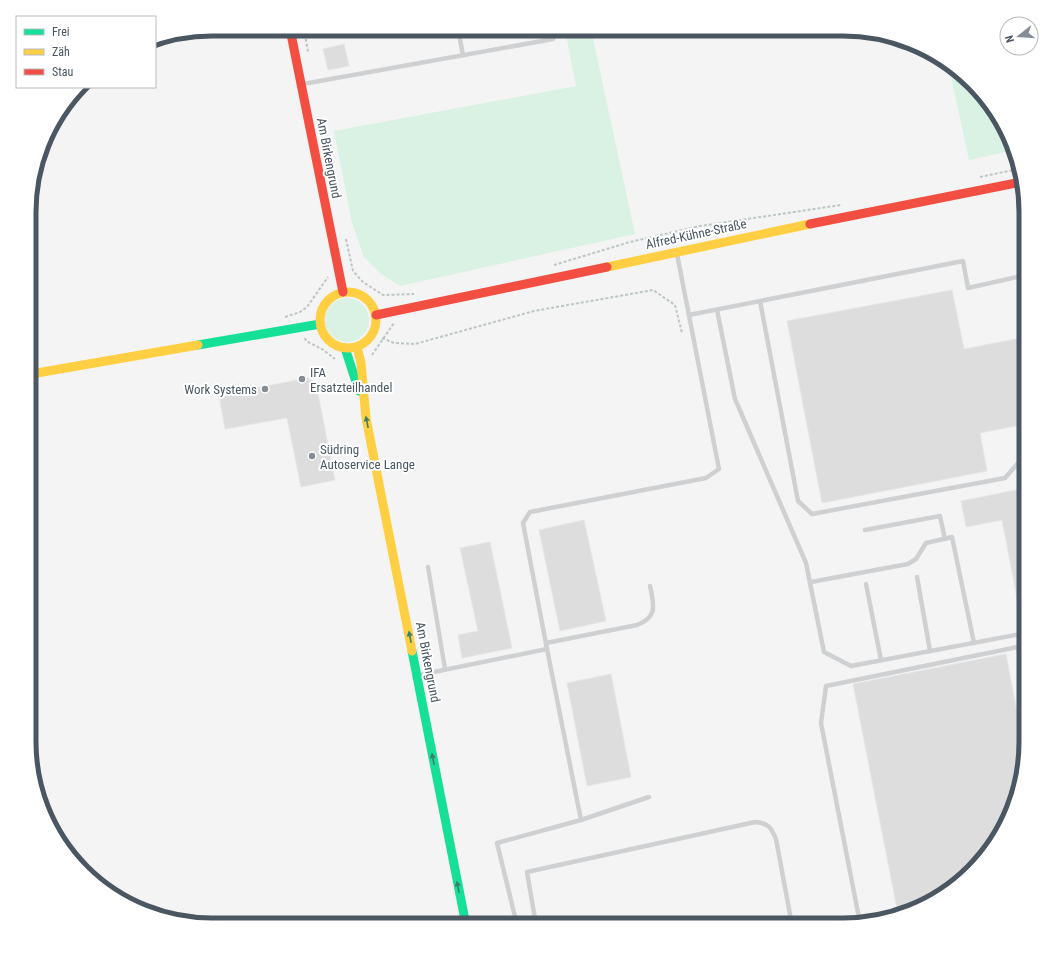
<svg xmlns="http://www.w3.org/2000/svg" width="1055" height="954" viewBox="0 0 1055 954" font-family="'Roboto Condensed',sans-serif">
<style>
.green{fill:#d9f2e3}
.building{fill:#ddddde;stroke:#e5e6e7}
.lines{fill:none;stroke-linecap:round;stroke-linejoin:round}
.path{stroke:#bcc7c4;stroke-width:2;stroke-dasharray:3 2;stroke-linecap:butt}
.lane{stroke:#ced0d2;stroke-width:4.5}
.fast{stroke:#16e098;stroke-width:9}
.slow{stroke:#ffcf43;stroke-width:9}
.jam{stroke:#f24e42;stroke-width:9}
.oneway{fill:#3a7f72}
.poi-dot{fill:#868d94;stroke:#fff;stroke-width:1.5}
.labels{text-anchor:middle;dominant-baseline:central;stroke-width:4;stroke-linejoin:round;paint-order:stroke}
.street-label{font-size:13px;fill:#4a5661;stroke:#fff}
.poi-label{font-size:13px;fill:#4a5661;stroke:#fff;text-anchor:start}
.rim{fill:none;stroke:#4a5661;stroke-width:5}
</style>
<rect width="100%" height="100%" fill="#f4f4f4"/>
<g class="green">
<polygon points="565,29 591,29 635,234 400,286 381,274 364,257 352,223 334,131 576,86"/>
<polygon points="949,67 980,91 1012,142 1014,150 969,160"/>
<circle cx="347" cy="320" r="22"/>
</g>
<g class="building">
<polygon points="344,44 349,66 328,70 323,49"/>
<polygon points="952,290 964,349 1026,337 1026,424 980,433 987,471 822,503 787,321"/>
<polygon points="308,378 316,384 335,480 301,487 287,418 225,429 219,395"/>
<polygon points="1026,488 1026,619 1021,619 1002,520 966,527 961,501"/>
<polygon points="584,520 606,621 560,631 539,530"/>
<polygon points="490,542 512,648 462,658 458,635 478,631 460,548"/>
<polygon points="1006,654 1024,749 1007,823 964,879 913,911 898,914 853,684"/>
<polygon points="611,674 631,777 587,786 567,683"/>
</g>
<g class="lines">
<g class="path">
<polyline points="304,29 308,52"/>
<polyline points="980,177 1018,169"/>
<polyline points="346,239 353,271 363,282 383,295 414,294"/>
<polyline points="554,265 630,242 700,226 841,205"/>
<polyline points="285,317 300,312 307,307 328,277"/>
<polyline points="305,338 306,341 322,349 335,359"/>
<polyline points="382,338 394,343 415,344 534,311 653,290 675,305 682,333"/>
<polyline points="372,355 394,323"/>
</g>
<g class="lane">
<polyline points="458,29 463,55"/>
<polyline points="303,84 553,39"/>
<polyline points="760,301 798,501 812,514 1005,478 1019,462 1026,460"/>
<polyline points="717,310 735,399 806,563 824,652 851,666 1026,633"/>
<polyline points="689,315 963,261 968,288 1026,275"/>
<polyline points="865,530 940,516 945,539"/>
<polyline points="428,567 445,669"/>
<polyline points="917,577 930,651"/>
<polyline points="811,582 908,564 916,559 926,543 952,537 974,643"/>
<polyline points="866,584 881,660"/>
<path d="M546 643 637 625C658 617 654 605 650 586"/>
<polyline points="547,649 581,820"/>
<polyline points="419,675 547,649 523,523 530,512 706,478 719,469 677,254"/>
<polyline points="860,923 821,723 826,686 1018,647 1026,685"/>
<polyline points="517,925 497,843 581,820 649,797"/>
<path d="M536 925 527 872 755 822C768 823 771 827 776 839L792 925"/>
</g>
<g class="fast">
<polyline points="198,345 320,324"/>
<polyline points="345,348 359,391"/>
<polyline points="412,651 466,925"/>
</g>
<g class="slow">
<polyline points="607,267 810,224"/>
<circle cx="348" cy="320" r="28"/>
<polyline points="357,347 361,363 366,418 412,651"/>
<polyline points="31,374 198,345"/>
</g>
<g class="jam">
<polyline points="290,29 343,292"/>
<polyline points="810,224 1021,182"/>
<polyline points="376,315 607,267"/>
</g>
</g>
<defs><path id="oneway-solid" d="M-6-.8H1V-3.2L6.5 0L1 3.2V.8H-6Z"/></defs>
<g class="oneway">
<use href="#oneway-solid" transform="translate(367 422) rotate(-101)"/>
<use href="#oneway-solid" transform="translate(410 637) rotate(-101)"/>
<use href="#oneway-solid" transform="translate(433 759) rotate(-101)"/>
<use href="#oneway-solid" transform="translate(458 887) rotate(-101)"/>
</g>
<g class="poi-dot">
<circle cx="302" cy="379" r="4"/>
<circle cx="265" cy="389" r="4"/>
<circle cx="312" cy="456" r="4"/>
</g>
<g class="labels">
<g class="street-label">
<text transform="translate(329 158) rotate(79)">Am Birkengrund</text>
<text transform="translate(696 234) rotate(-12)">Alfred-Kühne-Straße</text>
<text transform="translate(428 662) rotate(79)">Am Birkengrund</text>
</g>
<g class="poi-label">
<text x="310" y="372">IFA<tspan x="310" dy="15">Ersatzteilhandel</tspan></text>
<text x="257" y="389" text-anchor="end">Work Systems</text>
<text x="320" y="449">Südring<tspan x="320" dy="15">Autoservice Lange</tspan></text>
</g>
</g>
<path d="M0 0H1055V954H0ZM212 36H843A176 176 0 0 1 1019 212V742A176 176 0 0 1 843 918H212A176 176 0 0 1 36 742V212A176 176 0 0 1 212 36Z" fill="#fff" fill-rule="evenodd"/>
<path class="rim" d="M212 36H843A176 176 0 0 1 1019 212V742A176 176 0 0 1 843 918H212A176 176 0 0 1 36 742V212A176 176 0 0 1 212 36Z"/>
<rect x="16" y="16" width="140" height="72" fill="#ffffff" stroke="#b7bbc0"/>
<rect x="24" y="29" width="20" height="6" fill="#16e098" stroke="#b7bbc0"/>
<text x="52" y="36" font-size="12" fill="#4a5661">Frei</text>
<rect x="24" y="49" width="20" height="6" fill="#ffcf43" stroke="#b7bbc0"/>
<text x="52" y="56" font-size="12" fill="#4a5661">Zäh</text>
<rect x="24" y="69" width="20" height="6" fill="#f24e42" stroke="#b7bbc0"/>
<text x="52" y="76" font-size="12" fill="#4a5661">Stau</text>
<g transform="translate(1019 36) rotate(253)"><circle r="19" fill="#ffffff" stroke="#b7bbc0"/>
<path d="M0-3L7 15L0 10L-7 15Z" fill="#868d94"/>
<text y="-6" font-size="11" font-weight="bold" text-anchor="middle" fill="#4a5661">N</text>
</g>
</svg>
